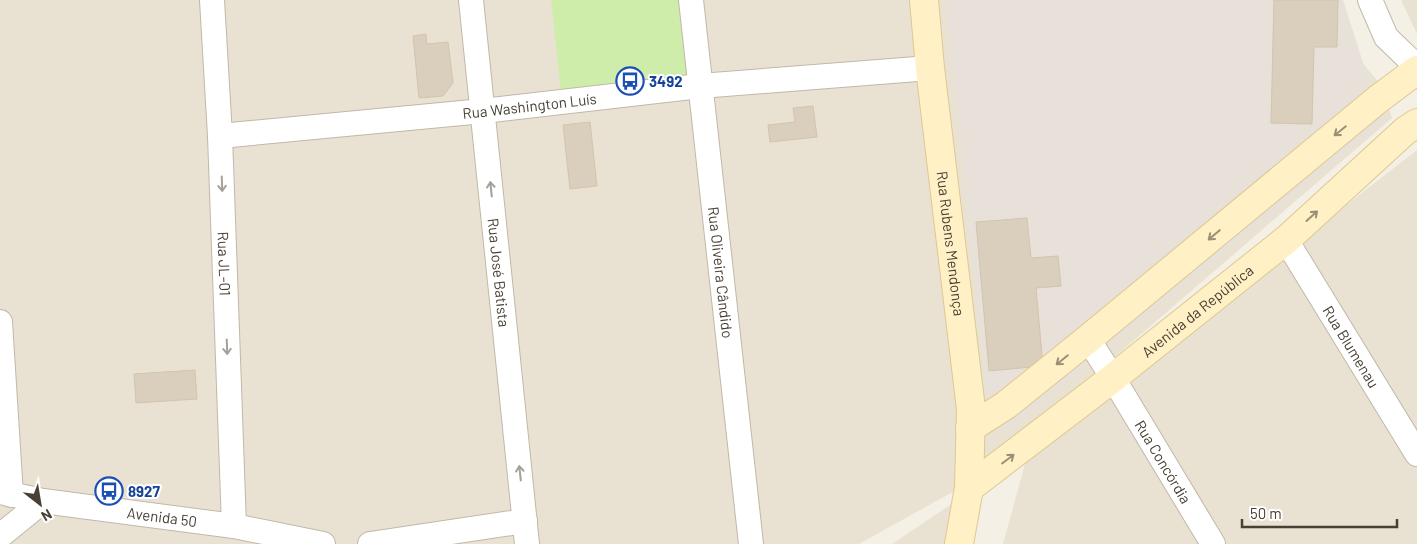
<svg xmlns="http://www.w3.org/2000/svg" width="1417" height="544" viewBox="0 0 1417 544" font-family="Barlow,sans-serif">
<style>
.residential{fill:#e9e2d3}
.industrial{fill:#e7e1da}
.green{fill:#cfedaa}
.building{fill:#dacebd;stroke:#d3c4ac}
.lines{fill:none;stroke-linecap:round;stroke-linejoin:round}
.street-casing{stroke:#c1b8a7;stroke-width:26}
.secondary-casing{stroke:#ddc892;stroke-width:30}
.street{stroke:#fff;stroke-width:24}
.secondary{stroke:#fff1c5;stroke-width:28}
.oneway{stroke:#9a9075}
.oneway2{stroke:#a4a09a}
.labels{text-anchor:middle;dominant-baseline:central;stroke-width:4;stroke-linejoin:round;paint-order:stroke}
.transit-label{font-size:15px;font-weight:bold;fill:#164399;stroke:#fff;text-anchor:start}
.street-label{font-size:15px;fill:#484034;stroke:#fff}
</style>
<rect width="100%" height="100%" fill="#f4f0e5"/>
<g class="residential">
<polygon points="0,0 1310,0 1381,85 1392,118 967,484 859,544 0,544"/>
<polygon points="1401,0 1417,0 1417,34"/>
<polygon points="1417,150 1417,544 1003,544 1028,453"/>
<polygon points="965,495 946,544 892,544"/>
</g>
<polygon class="industrial" points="946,0 1343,0 1382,122 1009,429 990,419"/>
<polygon class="green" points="551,0 678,0 687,77 561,92"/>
<g class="building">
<polygon points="1274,0 1338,0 1337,47 1314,47 1312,124 1271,123"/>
<polygon points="426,34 427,44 448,42 453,83 443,96 419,98 413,36"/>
<polygon points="813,106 817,137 770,142 768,125 795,122 793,108"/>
<polygon points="590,122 597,186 570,189 563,125"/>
<polygon points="1027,218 1031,258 1058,256 1061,286 1036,288 1043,366 989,371 976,222"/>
<polygon points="195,370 197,399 136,403 134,374"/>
</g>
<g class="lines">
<g class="street-casing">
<g id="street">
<path id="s1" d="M212 0 220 136 234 526"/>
<path id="s2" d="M471 0 527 544"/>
<path id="s3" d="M691 0 751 544"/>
<polyline points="1370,0 1386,37 1417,67"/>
<path id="s4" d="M220 136 483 111 700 86 930 68"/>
<path id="s5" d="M1286 240 1417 454"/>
<polyline points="0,322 11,495"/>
<path id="s6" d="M1088 339 1113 378 1213 544"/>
<path id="s7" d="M0 492 43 501 234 526 323 544"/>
<polyline points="0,536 43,501"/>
<polyline points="370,544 525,521"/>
</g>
</g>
<g class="secondary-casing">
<g id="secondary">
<path id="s8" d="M924 0 930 68 971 409 969 488 959 544"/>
<polyline points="970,428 1006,405 1088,339 1377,100 1417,70"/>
<path id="s9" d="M969 488 1113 378 1286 240 1405 131 1417 123"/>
</g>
</g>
<use href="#street" class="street"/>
<use href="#secondary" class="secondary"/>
</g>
<defs><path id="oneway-shaft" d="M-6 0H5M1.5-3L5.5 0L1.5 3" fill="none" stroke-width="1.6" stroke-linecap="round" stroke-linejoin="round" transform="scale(1.25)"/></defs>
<g class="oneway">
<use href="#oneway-shaft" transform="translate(1340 131) rotate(141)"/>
<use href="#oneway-shaft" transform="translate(1312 216) rotate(-42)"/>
<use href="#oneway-shaft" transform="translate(1214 235) rotate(140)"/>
<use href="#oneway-shaft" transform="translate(1062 360) rotate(141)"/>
<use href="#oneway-shaft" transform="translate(1008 459) rotate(-37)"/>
</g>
<g class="oneway2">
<use href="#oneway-shaft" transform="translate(222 184) rotate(88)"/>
<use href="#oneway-shaft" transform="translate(491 189) rotate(-96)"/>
<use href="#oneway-shaft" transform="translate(227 347) rotate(88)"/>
<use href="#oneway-shaft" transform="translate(520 473) rotate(-96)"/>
</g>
<defs>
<g id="bus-ring" transform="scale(1.4375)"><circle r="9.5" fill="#fff" stroke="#1a4fb4" stroke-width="1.5"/><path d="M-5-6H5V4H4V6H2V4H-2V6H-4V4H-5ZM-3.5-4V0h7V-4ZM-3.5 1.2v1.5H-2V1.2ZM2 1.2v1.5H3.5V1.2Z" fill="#1a4fb4"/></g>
</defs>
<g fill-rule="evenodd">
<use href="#bus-ring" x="630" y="81"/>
<use href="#bus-ring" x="109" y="491"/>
</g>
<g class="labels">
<g class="transit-label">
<text x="649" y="81">3492</text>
<text x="128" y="491">8927</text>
</g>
<g class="street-label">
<text stroke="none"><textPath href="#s4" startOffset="311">Rua Washington Luís</textPath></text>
<text stroke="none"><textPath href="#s8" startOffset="245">Rua Rubens Mendonça</textPath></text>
<text stroke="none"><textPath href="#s1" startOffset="264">Rua JL-01</textPath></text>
<text stroke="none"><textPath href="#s2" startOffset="274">Rua José Batista</textPath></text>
<text stroke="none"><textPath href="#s3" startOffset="274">Rua Oliveira Cândido</textPath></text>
<text stroke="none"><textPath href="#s9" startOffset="289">Avenida da República</textPath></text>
<text stroke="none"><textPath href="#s5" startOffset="125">Rua Blumenau</textPath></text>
<text stroke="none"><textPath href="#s6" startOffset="144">Rua Concórdia</textPath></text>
<text stroke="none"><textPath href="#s7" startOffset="164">Avenida 50</textPath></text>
</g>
</g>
<g transform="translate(40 504) rotate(149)" stroke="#ffffff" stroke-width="4" paint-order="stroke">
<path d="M0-4L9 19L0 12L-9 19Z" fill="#484034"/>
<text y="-8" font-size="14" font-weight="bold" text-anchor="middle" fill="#484034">N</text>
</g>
<path d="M1242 519v8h155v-8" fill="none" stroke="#484034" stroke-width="2.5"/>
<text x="1250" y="519" font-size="15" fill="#484034" stroke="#ffffff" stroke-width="4" paint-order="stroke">50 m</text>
</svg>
